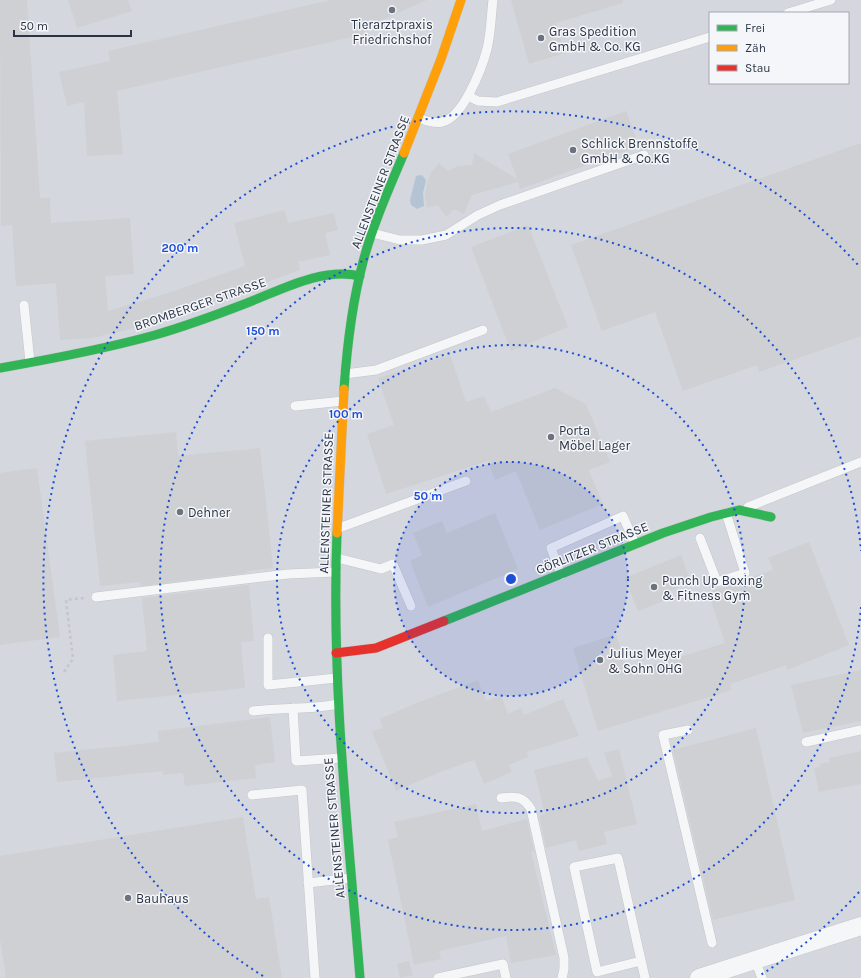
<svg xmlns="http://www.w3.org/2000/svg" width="861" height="978" viewBox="0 0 861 978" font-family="Karla,sans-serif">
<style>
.built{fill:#d4d7dd;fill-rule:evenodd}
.water{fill:#b4c4d5}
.building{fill:#ced0d3}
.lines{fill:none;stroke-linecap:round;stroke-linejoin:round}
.lane-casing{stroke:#c4c6c8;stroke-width:10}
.street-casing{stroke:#c4c6c8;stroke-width:19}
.fast-casing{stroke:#c4c6c8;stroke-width:10}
.slow-casing{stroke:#c4c6c8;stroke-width:10}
.jam-casing{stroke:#c4c6c8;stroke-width:10}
.path{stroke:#c5c6ca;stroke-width:2.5;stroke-dasharray:3 3;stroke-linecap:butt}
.lane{stroke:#f5f6f7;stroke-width:9}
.street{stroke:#f5f6f7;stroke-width:18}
.fast{stroke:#30b455;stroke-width:9}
.slow{stroke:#ff9f0a;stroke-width:9}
.jam{stroke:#e5322d;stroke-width:9}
.ring{fill:none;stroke:#1d4ed8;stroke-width:2;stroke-dasharray:2 4}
.poi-dot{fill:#6c737f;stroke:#f4f6f9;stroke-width:1.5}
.labels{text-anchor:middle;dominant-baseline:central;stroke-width:3;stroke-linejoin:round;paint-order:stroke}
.poi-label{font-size:13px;fill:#2b3445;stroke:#f4f6f9;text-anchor:start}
.street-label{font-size:13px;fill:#2b3445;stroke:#f4f6f9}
.centre{fill:#1d4ed8;stroke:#f4f6f9;stroke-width:2}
.ring-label{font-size:12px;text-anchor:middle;font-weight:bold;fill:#1d4ed8;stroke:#f4f6f9;stroke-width:3;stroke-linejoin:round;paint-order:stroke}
</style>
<rect width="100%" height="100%" fill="#e6e8ea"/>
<path class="built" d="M0 0H861V978H0ZM710 13H848V83H710Z"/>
<polygon class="water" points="422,175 426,180 423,193 424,206 417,209 411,205 410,200 416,176"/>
<g class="building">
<polygon points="0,0 27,0 40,198 50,198 51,223 130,218 134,274 105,276 108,311 165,294 245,266 234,223 285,210 288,223 334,213 338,230 325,233 330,255 298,262 300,270 174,316 131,329 92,338 60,340 56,283 16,286 12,225 1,226"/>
<polygon points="68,0 128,0 132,11 77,28"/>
<polygon points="331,0 427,0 364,28 365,34 117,91 123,154 87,156 84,102 67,106 59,72 110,61 108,51"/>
<polygon points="511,0 623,0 623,3 556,23 565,53 529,64"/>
<polygon points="626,111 639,146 520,189 518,182 472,195 464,214 454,209 446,217 438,205 427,208 425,194 427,183 431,173 439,163 448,171 458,166 472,165 474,153 517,179 508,154"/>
<polygon points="861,143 861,336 759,372 757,365 683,391 655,312 602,331 571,245"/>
<polygon points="528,225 568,327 511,351 471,247"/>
<polygon points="450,355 466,402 484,396 491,412 555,388 586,404 610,462 589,470 603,504 540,530 516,471 495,480 488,461 386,494 367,434 394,425 378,378"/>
<polygon points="176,432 178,456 260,448 273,568 247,571 247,573 141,586 140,582 100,586 85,441"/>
<polygon points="37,468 60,637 0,645 0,473"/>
<polygon points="495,513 518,569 428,607 410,561 422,555 413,533 442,521 447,533"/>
<polygon points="809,542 849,645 787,670 786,665 730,684 732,690 598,731 573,648 616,634 628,673 725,643 708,592 773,570 768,558"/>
<polygon points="681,555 691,582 667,592 669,599 638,611 625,578"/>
<polygon points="249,585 254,641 241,642 245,688 117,701 113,655 147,651 142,598"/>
<polygon points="861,670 861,721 803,733 791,685"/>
<polygon points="478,680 486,701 501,695 508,714 521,708 524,715 563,699 579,736 527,752 528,757 509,765 512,772 484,784 474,760 440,772 396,791 372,731 383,728 380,719 414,704"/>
<polygon points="270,717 275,762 255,765 256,778 185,786 183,773 163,775 163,771 57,782 54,753 159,742 158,731"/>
<polygon points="756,728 795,900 713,920 673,750"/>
<polygon points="619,749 637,824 604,832 607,844 579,851 576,840 546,848 539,816 545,814 534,770 587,757 598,781 612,776 604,753"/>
<polygon points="861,751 861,784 819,792 814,768 820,767 819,764 830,762 829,758"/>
<polygon points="476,804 482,831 527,819 534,851 531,852 556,955 511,963 506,936 439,951 441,959 414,965 388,840 398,837 394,822"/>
<polygon points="243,817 256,899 269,897 282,978 6,978 0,939 0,856"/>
<polygon points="409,961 413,975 400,978 397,964"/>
</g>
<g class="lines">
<g class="lane-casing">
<g id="lane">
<polyline points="788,13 831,0"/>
<polyline points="468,96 478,101 497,102 710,37"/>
<path d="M418 118C425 120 433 124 442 122 463 118 482 68 487 49 491 33 491 16 493 0"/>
<polyline points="372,233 400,240 422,240 446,235 478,215 500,205 644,155"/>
<polyline points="24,305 30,362"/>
<polyline points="345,374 376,370 483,330"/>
<polyline points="295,406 343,401"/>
<polyline points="748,507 861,462"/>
<polyline points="339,528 466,481"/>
<polyline points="700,538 717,582 745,573 726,513"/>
<polyline points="337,558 381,569 393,564 411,606"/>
<polyline points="561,575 551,548 623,516 635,544"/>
<polyline points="96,597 288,574 336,572"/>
<polyline points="268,638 268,685 337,678"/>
<polyline points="293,708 296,761 341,758"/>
<path d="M253 711C281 707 310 710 338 704"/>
<polyline points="688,730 663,735 712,943"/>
<polyline points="806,742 861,730"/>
<polyline points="252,795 302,790 315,978"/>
<path d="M501 798C515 796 523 796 531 809L564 958V969L562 978"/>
<polyline points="308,883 351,878"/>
<polyline points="755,960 762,978"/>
<polyline points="641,961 597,972 574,867 618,858 645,978"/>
<polyline points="438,978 503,964 506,978"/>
</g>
</g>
<g class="street-casing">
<polyline id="street" points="699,978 861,926"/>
</g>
<g class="fast-casing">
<g id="fast">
<path d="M0 368C52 359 104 349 155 335 186 326 216 315 247 303 281 290 322 267 360 276"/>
<path d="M344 389C347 346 352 303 363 262 373 224 389 189 404 153"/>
<path d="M337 533C331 683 348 829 360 978"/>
<polyline points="444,621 663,533 711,517 739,510 771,517"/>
</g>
</g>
<g class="slow-casing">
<g id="slow">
<polyline points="404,153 441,59 461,0"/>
<polyline points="337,533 344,389"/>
</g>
</g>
<g class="jam-casing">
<polyline id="jam" points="336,653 376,648 444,621"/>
</g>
<polyline class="path" points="64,672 73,659 66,600 84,598"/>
<use href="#lane" class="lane"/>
<use href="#street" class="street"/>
<use href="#fast" class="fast"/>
<use href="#slow" class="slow"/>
<use href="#jam" class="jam"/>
</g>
<circle cx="511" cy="579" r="117" fill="#1d4ed8" fill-opacity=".12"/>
<g class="ring">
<circle cx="511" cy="579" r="117"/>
<circle cx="511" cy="579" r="234"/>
<path d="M861 607A351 351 0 1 1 861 551"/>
<path d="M859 892A468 468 0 0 1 759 976M263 976A468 468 0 1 1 859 266"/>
</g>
<g class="poi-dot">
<circle cx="392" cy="10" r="4"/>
<circle cx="541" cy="38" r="4"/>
<circle cx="573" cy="150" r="4"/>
<circle cx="551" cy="437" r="4"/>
<circle cx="180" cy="512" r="4"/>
<circle cx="654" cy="587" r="4"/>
<circle cx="600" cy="660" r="4"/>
<circle cx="128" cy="898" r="4"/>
</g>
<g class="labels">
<g class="poi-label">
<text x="392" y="24" text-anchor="middle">Tierarztpraxis<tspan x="392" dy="15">Friedrichshof</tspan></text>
<text x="549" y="31">Gras Spedition<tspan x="549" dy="15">GmbH &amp; Co. KG</tspan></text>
<text x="581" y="143">Schlick Brennstoffe<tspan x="581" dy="15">GmbH &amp; Co.KG</tspan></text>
<text x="559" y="430">Porta<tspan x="559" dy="15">Möbel Lager</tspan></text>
<text x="188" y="512">Dehner</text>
<text x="662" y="580">Punch Up Boxing<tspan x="662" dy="15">&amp; Fitness Gym</tspan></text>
<text x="608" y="653">Julius Meyer<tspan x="608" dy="15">&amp; Sohn OHG</tspan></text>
<text x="136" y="898">Bauhaus</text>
</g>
<g class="street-label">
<text transform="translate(380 182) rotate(-69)">ALLENSTEINER STRASSE</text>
<text transform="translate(200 304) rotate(-19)">BROMBERGER STRASSE</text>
<text transform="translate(326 503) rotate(-88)">ALLENSTEINER STRASSE</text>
<text transform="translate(592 548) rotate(-22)">GÖRLITZER STRASSE</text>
<text transform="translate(334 828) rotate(-95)">ALLENSTEINER STRASSE</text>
</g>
</g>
<circle cx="511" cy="579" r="6" class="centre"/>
<g class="ring-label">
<text x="180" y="252">200 m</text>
<text x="263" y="335">150 m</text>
<text x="346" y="418">100 m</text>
<text x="428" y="500">50 m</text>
</g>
<rect x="709" y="12" width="140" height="72" fill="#f4f6f9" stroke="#a4a8b1"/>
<rect x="717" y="25" width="20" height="6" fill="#30b455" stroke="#a4a8b1"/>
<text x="745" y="32" font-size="12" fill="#2b3445">Frei</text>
<rect x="717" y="45" width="20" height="6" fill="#ff9f0a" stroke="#a4a8b1"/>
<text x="745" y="52" font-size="12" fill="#2b3445">Zäh</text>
<rect x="717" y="65" width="20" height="6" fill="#e5322d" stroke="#a4a8b1"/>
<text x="745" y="72" font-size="12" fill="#2b3445">Stau</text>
<path d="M14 30v6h117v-6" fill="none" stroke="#2b3445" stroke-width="2"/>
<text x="20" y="30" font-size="12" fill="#2b3445" stroke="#f4f6f9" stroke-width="3" paint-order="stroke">50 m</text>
</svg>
